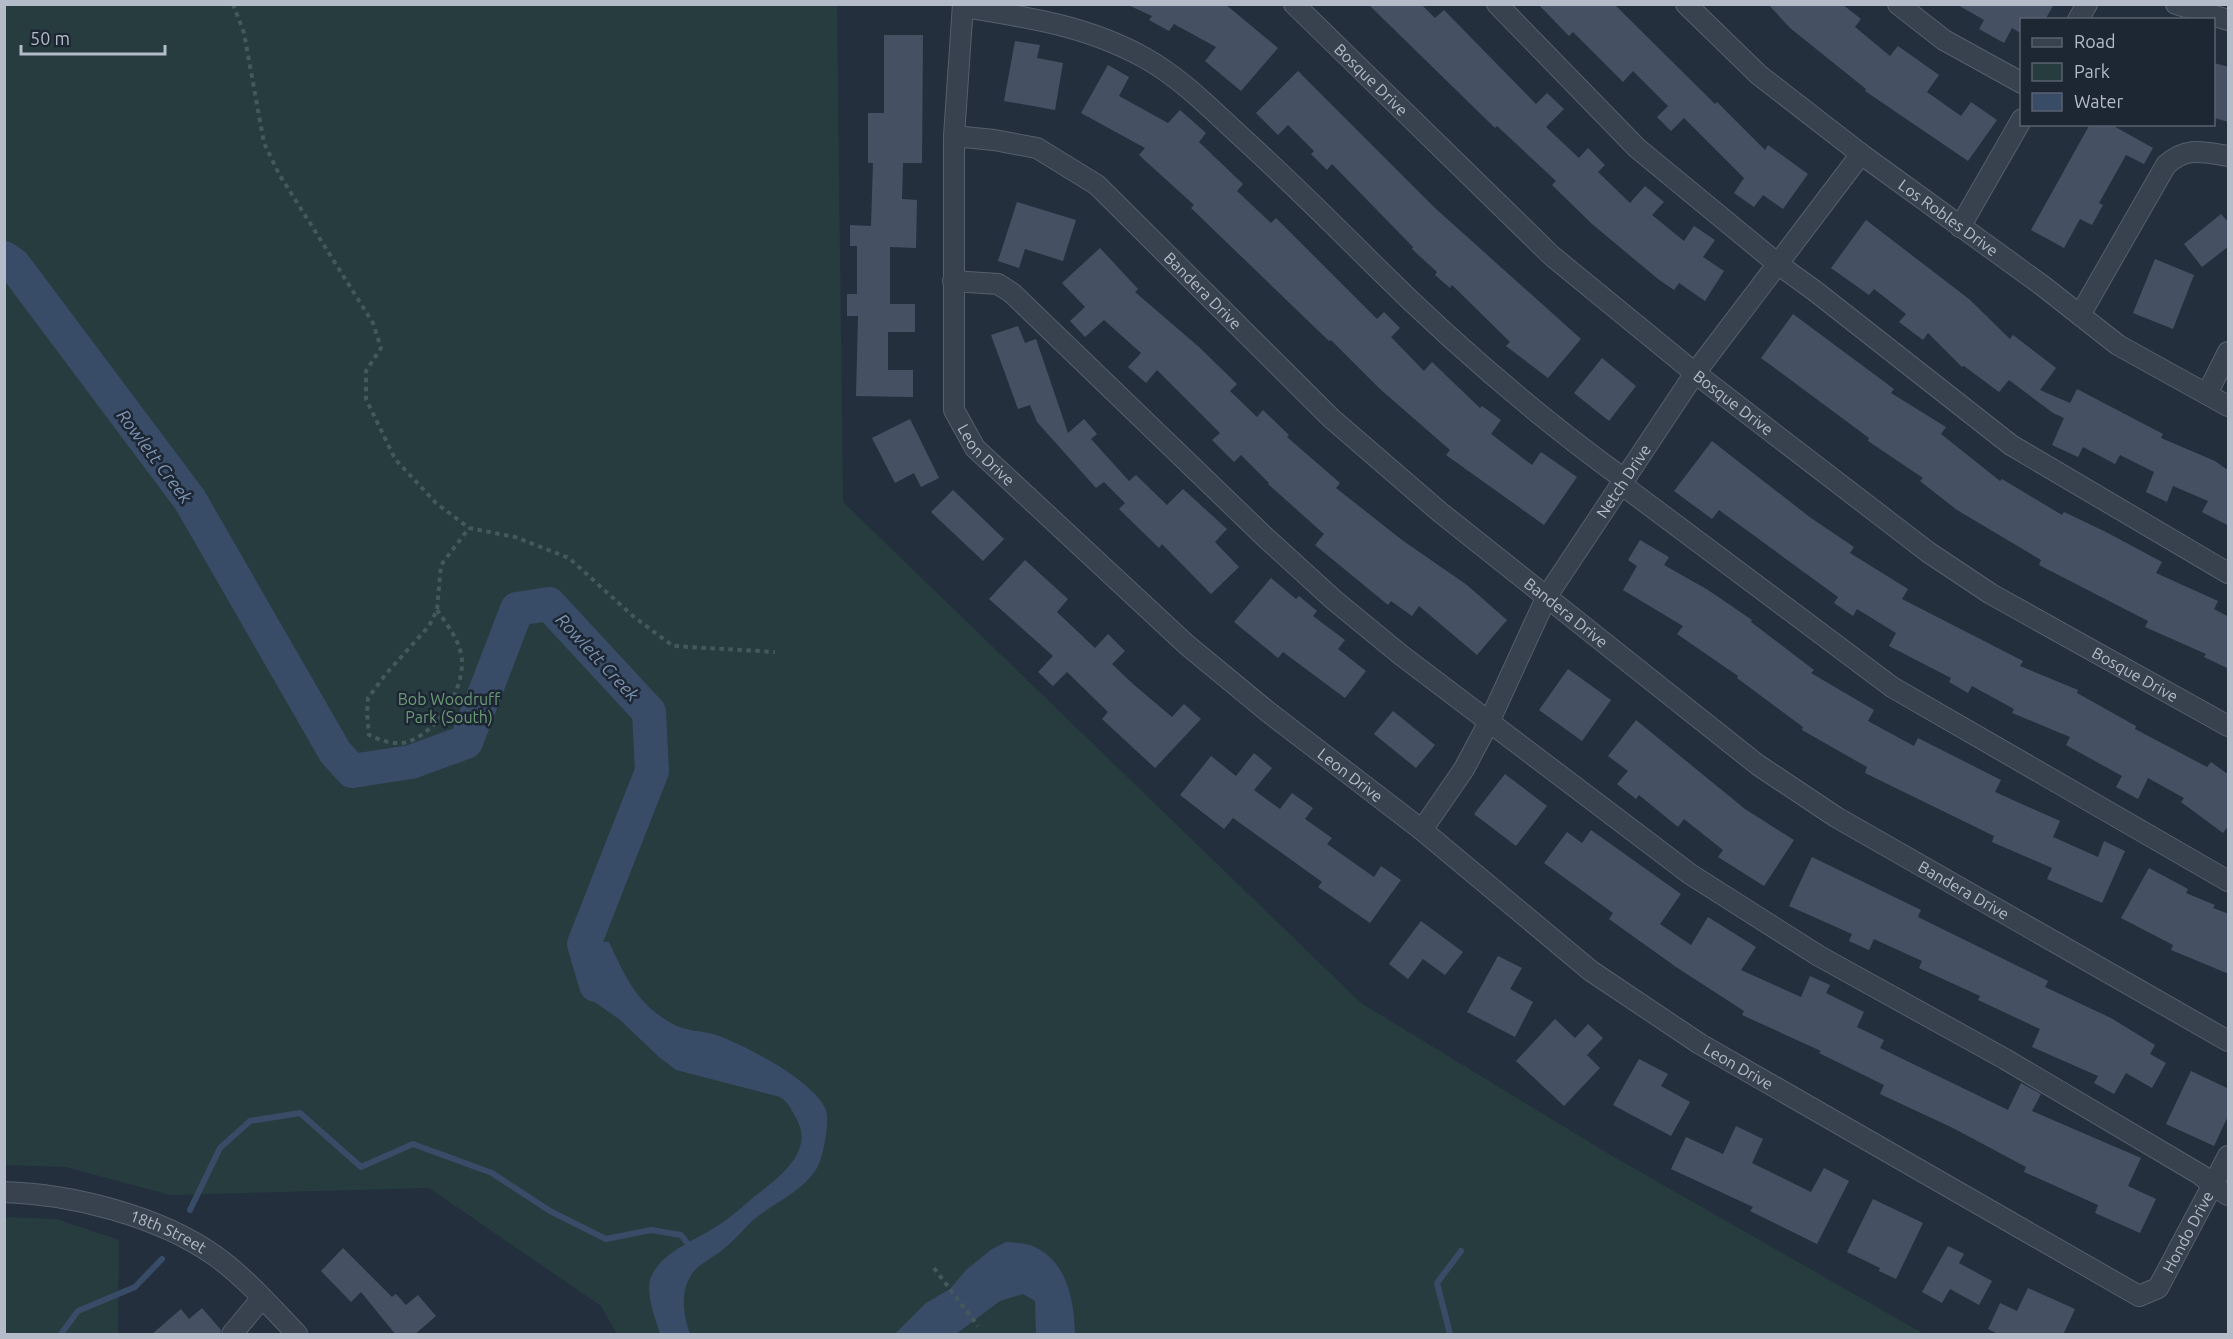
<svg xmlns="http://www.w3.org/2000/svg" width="2233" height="1339" viewBox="0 0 2233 1339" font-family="Ubuntu,sans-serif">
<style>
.green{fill:#263c3f}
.water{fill:#394c67}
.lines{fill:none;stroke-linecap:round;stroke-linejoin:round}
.stream{stroke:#394c67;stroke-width:6}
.river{stroke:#394c67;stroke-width:34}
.building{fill:#455162}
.minor-casing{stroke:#565f6c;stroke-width:22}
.path{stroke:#44595c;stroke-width:4;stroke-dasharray:4.5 4.5;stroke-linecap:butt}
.minor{stroke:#38414e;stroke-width:20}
.labels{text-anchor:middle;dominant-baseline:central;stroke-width:5;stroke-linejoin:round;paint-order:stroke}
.street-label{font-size:16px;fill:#b4bcc9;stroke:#1d2633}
.park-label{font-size:16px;fill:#6b9a76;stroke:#1d2633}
.water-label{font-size:18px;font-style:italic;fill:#7c92b1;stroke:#1d2633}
</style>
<rect width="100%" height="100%" fill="#242f3e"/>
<g class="green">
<polygon points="5,5 837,5 843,502 1361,1003 1609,1154 1924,1334 617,1334 601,1306 429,1188 170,1195 66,1167 5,1165"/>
<polygon points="5,1217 56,1219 119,1240 118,1334 5,1334"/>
</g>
<g class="water">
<path d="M576 940 609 942C625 976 636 1003 671 1023 686 1032 703 1030 719 1036 748 1047 814 1081 826 1110 830 1121 823 1158 817 1168 802 1193 770 1204 750 1223 741 1232 732 1243 721 1251 714 1257 701 1263 695 1270 679 1288 683 1314 690 1334H660C656 1319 646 1297 650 1280 658 1255 689 1243 709 1231 723 1223 737 1212 749 1201 773 1181 817 1154 796 1118 791 1109 790 1104 780 1097L676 1070 659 1057 619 1019 596 1003 580 981Z"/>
<path d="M1006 1242C1014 1243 1023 1243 1030 1245 1067 1259 1074 1299 1075 1334H1036L1035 1301 1023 1294 1000 1301 956 1334H895L926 1303 950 1289 966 1270 992 1249Z"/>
</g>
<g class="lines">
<g class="stream">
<polyline points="190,1210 220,1148 250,1121 300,1113 361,1167 413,1144 492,1173 550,1211 606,1239 651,1230 681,1235 691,1248"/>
<polyline points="61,1334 78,1311 135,1287 162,1259"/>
<polyline points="1450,1334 1437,1283 1461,1251"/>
</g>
<polyline class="river" points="4,258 14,265 190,500 335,752 352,771 411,762 466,742 517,609 549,604 649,712 652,771 584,944 596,985"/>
</g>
<g class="building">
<polygon points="1126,4 1225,4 1278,48 1241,91 1205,61 1216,47 1174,24 1169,31 1149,20 1152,16"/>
<polygon points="1368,4 1421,4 1435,18 1444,10 1536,104 1547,93 1564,109 1546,127 1579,158 1588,148 1605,165 1598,172 1630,203 1645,186 1664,202 1652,215 1684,241 1694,226 1715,240 1703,257 1724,271 1705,301 1679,283 1674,290 1658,279 1592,224 1552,185 1556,181 1497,126 1495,128"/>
<polygon points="1538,4 1614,4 1715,104 1717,102 1765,150 1768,145 1808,174 1783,209 1763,195 1754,207 1734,193 1744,178 1684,118 1671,131 1657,117 1668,106 1633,71 1623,82 1573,32 1569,36"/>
<polygon points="1768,4 1842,4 1861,19 1855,27 1890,56 1898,46 1939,75 1927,92 1961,116 1971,102 1997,120 1968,161 1865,91 1866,89 1790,28"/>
<polygon points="1956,4 2054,4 2045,20 2022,20 2022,34 2012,28 2004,43 1979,29 1984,20"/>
<polygon points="884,35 923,35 922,163 903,163 902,199 917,200 916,248 890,247 890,304 915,304 915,332 888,332 888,370 913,370 913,397 856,396 858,316 847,316 847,294 857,294 857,246 850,246 850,225 871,226 873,163 868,163 868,113 884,113"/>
<polygon points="1015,41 1040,45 1037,58 1063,63 1055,110 1004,101"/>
<polygon points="2214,63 2229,67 2229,122 2214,118"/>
<polygon points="1108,65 1129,77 1119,96 1168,123 1180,110 1206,133 1199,142 1243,184 1237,191 1271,223 1276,218 1377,319 1384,312 1400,328 1391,337 1424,371 1432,362 1480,408 1482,406 1501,420 1491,434 1532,465 1541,452 1577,477 1544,525 1446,455 1450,450 1380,389 1331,340 1329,341 1191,208 1194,205 1139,155 1145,148 1081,113"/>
<polygon points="1298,71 1435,208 1581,339 1548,378 1506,346 1510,342 1452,285 1450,288 1435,275 1437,272 1412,249 1413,247 1332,164 1327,170 1311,154 1314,151 1288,125 1278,135 1256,113"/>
<polygon points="2090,124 2110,124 2153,148 2144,164 2126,155 2099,203 2103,205 2092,225 2080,219 2064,248 2031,230"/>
<polygon points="1017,202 1076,220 1063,261 1025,249 1019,268 998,261"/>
<polygon points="2221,214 2229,223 2229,246 2202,267 2184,244"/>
<polygon points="1866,220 1969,299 2010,339 2013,335 2056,368 2040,390 2070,403 2077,389 2163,434 2161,438 2215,461 2229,471 2229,526 2202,512 2208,501 2173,486 2167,502 2146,492 2154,472 2120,455 2115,464 2083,447 2078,457 2052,445 2064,418 2053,413 2009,380 1999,392 1964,366 1962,367 1928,333 1923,340 1899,322 1906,314 1874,289 1869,295 1831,268"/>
<polygon points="1100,248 1138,289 1135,292 1199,347 1237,384 1230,391 1257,417 1263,410 1289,435 1287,437 1340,483 1336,488 1402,540 1467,585 1507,620 1477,655 1419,606 1412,616 1391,601 1388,605 1315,545 1324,534 1268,484 1269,483 1241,455 1234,462 1212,440 1220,433 1157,370 1146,383 1128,367 1141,353 1104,320 1085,337 1070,321 1085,307 1062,283"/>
<polygon points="2155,259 2194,275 2173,329 2133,313"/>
<polygon points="1793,314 1894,389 1891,393 1946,427 1941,434 2000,481 2002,479 2062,515 2064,512 2104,531 2162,562 2156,573 2218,601 2214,609 2229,617 2229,669 2204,657 2206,654 2145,627 2148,621 2039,565 2041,560 1957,510 1920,481 1923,478 1868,441 1869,438 1761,358"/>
<polygon points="1018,326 1025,343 1036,339 1068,433 1084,419 1097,434 1091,439 1129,481 1136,475 1167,505 1183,489 1227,529 1215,542 1239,567 1211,594 1162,544 1159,548 1119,509 1125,503 1104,482 1096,488 1037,422 1030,405 1018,409 991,335"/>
<polygon points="1602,358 1636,386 1609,421 1574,393"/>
<polygon points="910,419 939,478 921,487 914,473 895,483 872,438"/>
<polygon points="1712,441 1811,518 1854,547 1850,553 1908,589 1902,599 2023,661 2020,666 2078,690 2077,693 2136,726 2135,729 2207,767 2211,762 2229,775 2229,825 2223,833 2181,802 2184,798 2148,778 2138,799 2116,787 2122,776 2066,745 2070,737 2012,713 2014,709 1972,686 1968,693 1949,682 1951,678 1889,646 1896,633 1857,609 1853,616 1834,603 1838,597 1719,510 1712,519 1674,491"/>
<polygon points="953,490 1004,539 983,561 931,512"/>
<polygon points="1640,540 1669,557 1664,565 1708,590 1752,620 1751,622 1814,670 1811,673 1874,710 1868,721 1914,746 1918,738 2001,780 1995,792 2060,821 2053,837 2098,857 2104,841 2125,851 2102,903 2047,879 2052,868 1992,842 1994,836 1865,773 1867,767 1802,730 1803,727 1737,678 1738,676 1677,634 1683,626 1623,590 1637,566 1628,560"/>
<polygon points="1025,560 1068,599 1057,612 1095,648 1108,634 1125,651 1112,664 1133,684 1172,717 1184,704 1201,719 1155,768 1102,719 1108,712 1067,672 1053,686 1038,672 1053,656 989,599"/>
<polygon points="1271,578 1296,599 1299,596 1317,611 1313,616 1345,640 1338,649 1366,671 1345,698 1283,652 1278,658 1234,622"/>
<polygon points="1568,669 1611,700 1582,741 1539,710"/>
<polygon points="1393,711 1435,745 1416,768 1374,734"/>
<polygon points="1636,720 1745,809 1794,840 1764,886 1718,857 1723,850 1684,819 1678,827 1639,795 1636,799 1617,784 1628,771 1608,756"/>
<polygon points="1254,753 1272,768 1254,790 1280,809 1292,793 1313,808 1305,819 1332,838 1327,844 1374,877 1381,866 1401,880 1370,923 1318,887 1322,882 1233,818 1224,829 1180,795 1211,756 1236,776"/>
<polygon points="1505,774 1547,806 1516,846 1474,814"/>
<polygon points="1591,830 1681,894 1660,924 1691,945 1708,917 1756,947 1741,970 1801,997 1810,976 1830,985 1826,993 1864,1012 1857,1027 1884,1040 1880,1048 2008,1110 2021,1083 2041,1094 2032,1111 2141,1158 2128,1186 2156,1199 2140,1233 2095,1213 2098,1205 2024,1172 2026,1167 1953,1128 1880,1094 1884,1085 1819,1053 1821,1051 1742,1015 1744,1011 1676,967 1609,919 1613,913 1544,863 1567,832 1582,843"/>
<polygon points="1812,857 1921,910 1918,917 2048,981 2045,987 2111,1018 2155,1045 2150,1054 2166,1063 2152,1088 2126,1073 2114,1094 2094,1083 2098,1076 2032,1047 2040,1029 1978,1000 1980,996 1919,968 1922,961 1874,939 1869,950 1849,941 1852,934 1789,906"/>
<polygon points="2149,868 2188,889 2186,893 2215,905 2213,908 2229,914 2229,974 2171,950 2173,945 2121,918"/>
<polygon points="1421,921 1463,952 1445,975 1423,959 1408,979 1389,964"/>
<polygon points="1498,956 1522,968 1510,989 1533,1002 1515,1037 1467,1012"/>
<polygon points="1555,1019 1575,1038 1588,1024 1603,1038 1587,1055 1600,1068 1564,1106 1516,1061"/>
<polygon points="1639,1059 1668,1074 1661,1086 1690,1102 1671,1136 1613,1105"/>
<polygon points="2191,1071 2229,1089 2229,1114 2214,1146 2166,1124"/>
<polygon points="1736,1126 1763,1139 1752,1163 1811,1192 1824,1168 1849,1181 1817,1244 1750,1211 1753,1207 1671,1169 1686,1137 1723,1154"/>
<polygon points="1873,1199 1923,1223 1896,1279 1879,1271 1880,1268 1847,1252"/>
<polygon points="1948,1246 1964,1254 1959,1263 1992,1281 1979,1305 1950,1289 1942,1303 1922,1292"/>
<polygon points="343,1248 392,1297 396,1294 406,1305 418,1295 436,1316 414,1335 396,1335 361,1292 351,1302 321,1271"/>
<polygon points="2028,1288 2075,1309 2063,1335 2000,1335 1988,1329 2000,1303 2017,1311"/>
<polygon points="202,1308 221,1330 220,1335 151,1335 181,1309 189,1319"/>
</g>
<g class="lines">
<g class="minor-casing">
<g id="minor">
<path id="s1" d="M963 4 954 136V410L975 448 1187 645 1267 711 1422 830 1591 971 1700 1044 2139 1296 2158 1288 2228 1156"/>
<path id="s2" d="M1294 4 1552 256 1695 373 1928 552 1991 594 2228 726"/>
<polyline points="1497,4 1637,148 1779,265 1815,291 2011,445 2228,573"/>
<path id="s3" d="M1686 4 1759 75 1861 154 2043 286 2118 345 2228 406"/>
<polyline points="1898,4 1944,40 2022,83"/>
<polyline points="2176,4 2228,20"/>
<path d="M963 7C1027 17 1088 26 1145 58 1179 77 1208 106 1236 132 1282 174 1326 217 1370 261 1449 340 1533 413 1624 479"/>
<polyline points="2078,20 2087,4"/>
<path id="s4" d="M954 136 994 140 1037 148 1097 185 1331 418 1441 513 1758 765 1836 817 2228 1041"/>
<polyline points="1960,227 2022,119"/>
<polyline points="953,281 998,284 1012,293 1266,538 1334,600 1401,655 1690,874 1819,956 2005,1059 2201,1175 2212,1185 2228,1195"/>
<path d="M2080 315 2166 165C2187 146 2203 152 2228 156"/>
<polyline points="2207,394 2228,352"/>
<polyline points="1621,484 1892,687 2228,881"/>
<path id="s5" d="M1422 830 1464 769 1490 720 1547 596 1695 373 1861 154"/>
<path id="s6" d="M4 1192C72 1194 158 1216 214 1255 245 1277 271 1307 297 1334"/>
<polyline points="232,1334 262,1298"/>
</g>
</g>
<g class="path">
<polyline points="233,4 244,33 264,143 279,174 373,323 381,348 366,371 366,399 395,459 436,503 469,528 515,537 569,558 634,617 673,646 775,652"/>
<path d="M437 610C448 626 462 643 462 663 462 693 438 730 410 741 397 746 381 741 369 735L367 713 368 698 385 675 429 626 437 610 441 565 469 528"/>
<polyline points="934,1268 978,1326"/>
</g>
<use href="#minor" class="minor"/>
</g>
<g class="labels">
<g class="street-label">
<text stroke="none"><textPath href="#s2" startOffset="108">Bosque Drive</textPath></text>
<text stroke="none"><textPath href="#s3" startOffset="339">Los Robles Drive</textPath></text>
<text stroke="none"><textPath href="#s4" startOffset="304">Bandera Drive</textPath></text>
<text stroke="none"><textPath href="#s2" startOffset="594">Bosque Drive</textPath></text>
<text stroke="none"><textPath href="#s1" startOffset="462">Leon Drive</textPath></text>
<text stroke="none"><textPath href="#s5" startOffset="404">Netch Drive</textPath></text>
<text stroke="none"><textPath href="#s4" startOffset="790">Bandera Drive</textPath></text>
<text stroke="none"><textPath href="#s2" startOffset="1080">Bosque Drive</textPath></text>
<text stroke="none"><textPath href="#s1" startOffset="948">Leon Drive</textPath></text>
<text stroke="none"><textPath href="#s4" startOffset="1276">Bandera Drive</textPath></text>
<text stroke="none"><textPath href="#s1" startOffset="1434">Leon Drive</textPath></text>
<text stroke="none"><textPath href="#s1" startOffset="1980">Hondo Drive</textPath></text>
<text stroke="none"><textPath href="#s6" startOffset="170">18th Street</textPath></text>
</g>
<g class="park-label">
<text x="449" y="699">Bob Woodruff<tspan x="449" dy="18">Park (South)</tspan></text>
</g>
<g class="water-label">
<text transform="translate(155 456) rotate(53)">Rowlett Creek</text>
<text transform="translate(598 657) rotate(47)">Rowlett Creek</text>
</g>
</g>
<rect width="2233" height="1339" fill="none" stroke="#b4bcc9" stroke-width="12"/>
<rect x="2020" y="18" width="195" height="108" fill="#1d2633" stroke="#59626f" stroke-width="1.5"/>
<rect x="2032" y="38" width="30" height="9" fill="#38414e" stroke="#59626f" stroke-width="1.5"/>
<text x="2074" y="48" font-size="18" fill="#b4bcc9">Road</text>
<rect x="2032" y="63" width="30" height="18" fill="#263c3f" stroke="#59626f" stroke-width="1.5"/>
<text x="2074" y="78" font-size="18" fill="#b4bcc9">Park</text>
<rect x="2032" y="93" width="30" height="18" fill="#394c67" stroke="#59626f" stroke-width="1.5"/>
<text x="2074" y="108" font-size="18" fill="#b4bcc9">Water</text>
<path d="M21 45v9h144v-9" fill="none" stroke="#b4bcc9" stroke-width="3"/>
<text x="30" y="45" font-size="18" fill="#b4bcc9" stroke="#1d2633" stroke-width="4.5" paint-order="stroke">50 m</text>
</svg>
